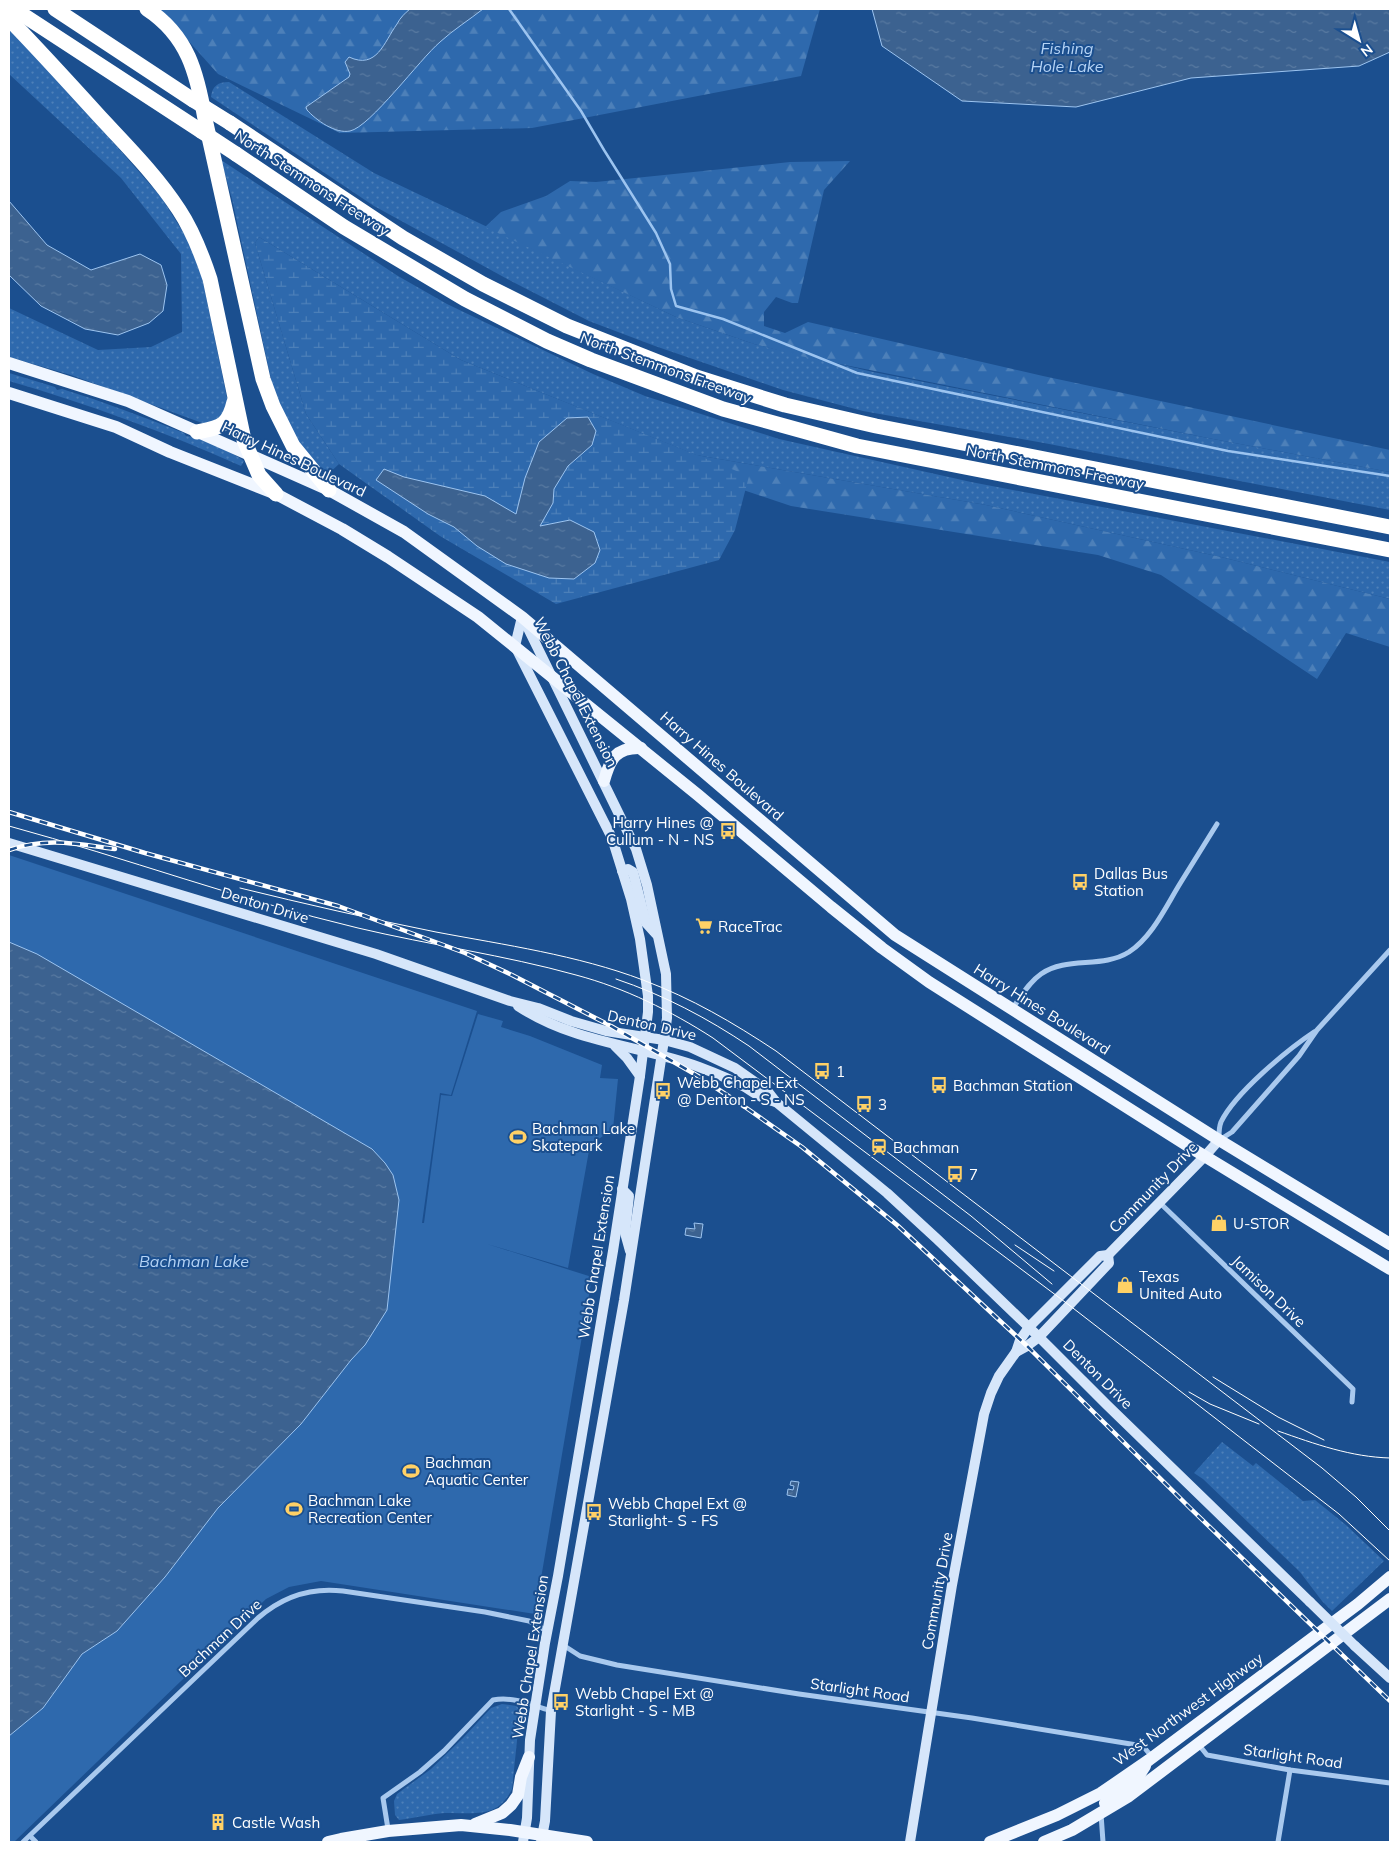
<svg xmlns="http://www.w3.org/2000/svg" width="1399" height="1851" viewBox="0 0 1399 1851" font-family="Mulish,sans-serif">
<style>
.grass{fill:url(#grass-dots)}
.forest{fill:url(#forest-firs)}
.wetland{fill:url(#wetland-marsh)}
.park{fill:#2e69ad}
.water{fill:url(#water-ripples);stroke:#9cc4f0}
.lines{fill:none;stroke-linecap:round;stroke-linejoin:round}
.stream{stroke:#9cc4f0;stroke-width:2.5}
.street{stroke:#a9c9ee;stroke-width:5}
.secondary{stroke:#d6e6fa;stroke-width:10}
.primary{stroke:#f0f6ff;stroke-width:12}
.highway{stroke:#fff;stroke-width:15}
.tram{stroke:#fff;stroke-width:1}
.rail-casing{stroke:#fff;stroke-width:4.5}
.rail{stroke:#1b4f8f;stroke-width:2.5;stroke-dasharray:8;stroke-linecap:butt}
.secondary-bridge{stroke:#d6e6fa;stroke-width:10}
.highway-bridge{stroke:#fff;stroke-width:15}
.labels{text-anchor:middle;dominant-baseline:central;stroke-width:4;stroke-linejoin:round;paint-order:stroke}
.street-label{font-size:15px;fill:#fff;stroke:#1b4f8f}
.poi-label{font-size:15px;fill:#fff;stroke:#1b4f8f;text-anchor:start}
.water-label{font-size:16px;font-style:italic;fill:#b5d3f5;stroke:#1b4f8f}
</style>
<defs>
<pattern id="grass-dots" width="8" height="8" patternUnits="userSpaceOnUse" patternTransform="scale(1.25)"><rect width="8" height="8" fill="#2e69ad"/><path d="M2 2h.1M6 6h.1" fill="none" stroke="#4d80b9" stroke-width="1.8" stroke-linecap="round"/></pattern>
<pattern id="forest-firs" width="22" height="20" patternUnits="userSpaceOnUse" patternTransform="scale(1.25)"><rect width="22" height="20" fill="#2e69ad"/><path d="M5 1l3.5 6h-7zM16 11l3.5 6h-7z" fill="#4d80b9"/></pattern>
<pattern id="wetland-marsh" width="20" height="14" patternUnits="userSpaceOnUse" patternTransform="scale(1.25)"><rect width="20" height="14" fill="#2e69ad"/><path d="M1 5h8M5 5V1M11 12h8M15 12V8" fill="none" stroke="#4d80b9"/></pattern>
<pattern id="water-ripples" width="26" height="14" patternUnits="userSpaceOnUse" patternTransform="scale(1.25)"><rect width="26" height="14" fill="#3c6290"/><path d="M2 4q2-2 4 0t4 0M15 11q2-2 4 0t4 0" fill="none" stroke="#597aa1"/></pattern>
</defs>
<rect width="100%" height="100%" fill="#1b4f8f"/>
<g class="grass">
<polygon points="9,28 34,52 161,197 188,240 202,277 228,403 222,419 205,424 71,375 9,357 9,308 98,350 151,347 182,332 181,254 121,178 9,74"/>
<path d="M229 82 374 173 676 317 754 344 873 372 1208 438 1390 472V510L1044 443 863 411 783 390 655 346 589 321 511 281 374 206 211 97C212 86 218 82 229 82Z"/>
<polygon points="221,160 398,276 447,304 593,374 645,396 779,439 971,482 1390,562 1390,599 1221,557 986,505 696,455 461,360 259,237 255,243 306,414 339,464 326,476 301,447 274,393 232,199"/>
<path d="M9 373 55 387 57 390 62 389C104 402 144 417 184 433L186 436C196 436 235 453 244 461L241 466C165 432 88 404 9 381Z"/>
<polygon points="1222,1442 1253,1466 1256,1463 1303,1501 1315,1500 1346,1525 1384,1561 1332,1611 1322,1601 1300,1572 1203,1479 1194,1473"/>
<path d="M502 1704 517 1706 520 1712 512 1789C497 1820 474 1812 445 1813 430 1814 414 1818 399 1820L395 1815 394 1801 397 1794 431 1769 463 1738 491 1708Z"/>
</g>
<g class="forest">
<polygon points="160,9 820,9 801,76 532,128 340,133 218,74"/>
<polygon points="850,161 824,190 798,303 792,303 776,297 764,312 764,326 785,333 808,322 1043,376 1390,450 1390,472 1208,438 800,356 754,344 676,317 485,227 501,212 546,196 570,181 596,182 790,162"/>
<polygon points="696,455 986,505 1221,557 1390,599 1390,647 1346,633 1317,679 1161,575 1098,555 791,506 687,471"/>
</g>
<polygon class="wetland" points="259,237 461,360 749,476 735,530 719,560 556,604 440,536 339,464 306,414 255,243"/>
<polygon class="park" points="9,855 477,1011 451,1095 440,1093 422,1223 424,1223 441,1095 452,1096 478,1014 503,1021 501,1027 530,1036 602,1065 600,1078 618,1079 613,1129 590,1145 568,1268 487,1244 592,1277 535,1614 321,1581 289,1587 266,1599 14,1842 9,1842 9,1736 43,1708 82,1654 117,1631 165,1577 218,1508 301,1424 351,1360 365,1345 12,943 9,942"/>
<g class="water">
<path d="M410 9H483C469 20 453 30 440 42 420 59 370 127 350 131 335 134 316 120 307 110L306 107 349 77 350 74 345 62 349 57C377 70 384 42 397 24 400 18 405 13 410 9Z"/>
<polygon points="872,9 1390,9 1390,52 1359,66 1191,78 1076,107 962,101 882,46"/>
<polygon points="9,201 47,245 91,270 140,254 161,265 167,285 163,311 149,323 118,335 85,329 41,306 9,275"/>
<polygon points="588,417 596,431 592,445 568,466 554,489 553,503 540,526 570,520 594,532 600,550 595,563 574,579 549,578 506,564 477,546 454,527 428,514 376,480 384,469 404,477 485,496 516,514 525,478 539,442 567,418"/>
<polygon points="9,942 37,954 372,1149 385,1163 393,1175 399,1200 387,1310 365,1345 351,1360 301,1424 218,1508 165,1577 117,1631 82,1654 43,1708 9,1736"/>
<polygon points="694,1223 703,1224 701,1238 685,1235 686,1228 695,1229"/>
<polygon points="791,1481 799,1482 796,1497 787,1495 788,1489 793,1490 794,1486 790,1485"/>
</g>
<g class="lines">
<polyline class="stream" points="509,9 581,111 604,150 656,233 670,264 671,289 676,306 723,319 857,373 1228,451 1390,476"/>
<g class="street">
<path d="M1012 1009C1021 997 1028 983 1041 974 1067 956 1102 969 1129 952 1153 936 1166 906 1181 882 1193 863 1205 843 1217 824"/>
<path d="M1219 1137C1219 1133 1219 1127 1221 1122 1235 1093 1287 1050 1314 1032"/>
<polyline points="1221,1139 1232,1132 1299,1056 1317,1030 1390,950"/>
<polyline points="1159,1202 1353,1389 1352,1402"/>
<polyline points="563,1645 580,1656 617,1665 799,1694 972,1718 1143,1746 1152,1757"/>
<polyline points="1199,1745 1207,1755 1290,1770 1390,1783"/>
<polyline points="1101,1814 1103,1842"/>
<path d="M388 1829 383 1798 420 1772 444 1751 493 1700C513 1696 532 1705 551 1711"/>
<polyline points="30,1836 36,1842"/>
<path d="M23 1842 258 1618C282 1597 310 1587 343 1591L485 1612 529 1621 547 1631"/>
<polyline points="1278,1842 1290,1770"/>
</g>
<g class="secondary">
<polyline points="522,617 515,646 612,838 631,899 640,939 648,996 648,1012 640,1076 613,1251 558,1576 545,1643 530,1740 527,1818 523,1842"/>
<polyline points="524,620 636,849 647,885 666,974 667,1018 664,1040 624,1300 551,1711 545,1821 541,1842"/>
<polyline points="9,843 376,954 510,1001 538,1008 571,1021 606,1031 664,1040 690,1047 735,1068 755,1082 769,1093 776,1102 887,1193 937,1239 1039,1337 1107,1405 1310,1602"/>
<polyline points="622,871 628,869 633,872 646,923 656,934"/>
<path d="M518 1006C574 1043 638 1045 699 1067 715 1073 730 1079 745 1087 756 1094 762 1099 776 1102"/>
<polyline points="615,1046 627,1058 640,1076"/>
<polyline points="622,1189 629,1196 625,1233 630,1251"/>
<polyline points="1016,1352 1027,1346 1039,1337 1109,1263 1108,1255"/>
<polyline points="1355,1646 1390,1678"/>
<polyline points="910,1842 952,1585 984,1414 991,1393 999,1376 1016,1352 1020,1340 1029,1327 1100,1256 1108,1255 1205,1156 1219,1140"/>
</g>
<g class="primary">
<polyline points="9,363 128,401 329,490 404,532 522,617 895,935 1219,1140 1390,1244"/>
<polyline points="9,393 116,427 170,452 276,494 342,529 388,557 478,617 698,795 831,907 882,948 929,982 1188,1146 1390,1269"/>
<path d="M604 781C610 759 616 747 641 748"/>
<polyline points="1105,1803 1138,1777 1145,1766"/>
<polyline points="475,1824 502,1813 511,1805 518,1795 521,1777 529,1757"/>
<polyline points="328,1842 341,1839 388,1831 461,1825 510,1830 587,1842"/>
<polyline points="990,1842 1057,1815 1101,1793 1149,1760 1358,1604 1390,1577"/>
<polyline points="1044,1842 1072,1830 1129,1796 1390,1599"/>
</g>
<g class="highway">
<polyline points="14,9 201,131"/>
<polyline points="55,9 193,100"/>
<path d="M147 9C188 36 197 73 205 119L263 379 273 406 293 446 329 490"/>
<path d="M9 19C40 51 70 84 100 117 127 146 157 176 179 210 193 231 202 255 210 279L244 440 259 475 276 494"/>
<polyline points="230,123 403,238 483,284 567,326 696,377 785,405 876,426 1390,527"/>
<polyline points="236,154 344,227 465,299 547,341 591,360 723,409 857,446 1390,550"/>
<path d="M197 432C220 427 228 427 234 402"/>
</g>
<g class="tram">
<path d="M9 826C126 858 240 900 358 928 430 945 504 955 576 975 625 988 671 1011 713 1038L1069 1305 1339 1514 1390 1561"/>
<path d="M240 888C305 904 371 919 436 932 505 945 577 955 643 980 693 999 732 1022 776 1051L1322 1468 1356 1497 1390 1531"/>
<path d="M616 979C664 995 707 1018 749 1046L971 1216 1052 1284"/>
<polyline points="1015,1245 1054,1271"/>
<polyline points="1213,1377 1278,1417 1324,1440"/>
<polyline points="1189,1392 1210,1404 1259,1424"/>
<path d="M1278 1431C1315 1444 1351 1457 1390 1458"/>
</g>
<g class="rail-casing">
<g id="rail">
<polyline points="9,812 145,853 338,906 465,953 512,975 611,1026 698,1076 745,1107 802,1147 897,1225 1027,1346 1189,1507 1390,1701"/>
<path d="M9 850C47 837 77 844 115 849"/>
</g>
</g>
<use href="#rail" class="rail"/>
<polyline class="secondary-bridge" points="1310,1602 1355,1646"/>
<g class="highway-bridge">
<polyline points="193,100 230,123"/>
<polyline points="201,131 236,154"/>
</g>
</g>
<defs>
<g id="bus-bare" transform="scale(1.35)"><path d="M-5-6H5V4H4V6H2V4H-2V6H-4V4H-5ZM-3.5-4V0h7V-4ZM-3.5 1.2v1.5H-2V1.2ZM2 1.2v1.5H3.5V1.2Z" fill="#ffd166" stroke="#1b4f8f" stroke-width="2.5" paint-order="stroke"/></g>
<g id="supermarket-bare" transform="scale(1.35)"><path d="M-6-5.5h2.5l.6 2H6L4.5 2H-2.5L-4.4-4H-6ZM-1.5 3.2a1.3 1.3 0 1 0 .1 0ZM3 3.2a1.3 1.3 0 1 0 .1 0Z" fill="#ffd166" stroke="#1b4f8f" stroke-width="2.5" paint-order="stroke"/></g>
<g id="stadium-bare" transform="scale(1.35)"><path d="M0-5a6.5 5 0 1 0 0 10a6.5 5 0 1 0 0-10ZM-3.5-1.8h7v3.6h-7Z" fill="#ffd166" stroke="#1b4f8f" stroke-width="2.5" paint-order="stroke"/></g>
<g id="station-bare" transform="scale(1.35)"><path d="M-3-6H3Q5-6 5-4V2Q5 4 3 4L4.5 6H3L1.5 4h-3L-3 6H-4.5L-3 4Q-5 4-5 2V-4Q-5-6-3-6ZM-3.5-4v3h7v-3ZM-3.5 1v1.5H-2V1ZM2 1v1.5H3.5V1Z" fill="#ffd166" stroke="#1b4f8f" stroke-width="2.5" paint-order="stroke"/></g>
<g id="shop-bare" transform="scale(1.35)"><path d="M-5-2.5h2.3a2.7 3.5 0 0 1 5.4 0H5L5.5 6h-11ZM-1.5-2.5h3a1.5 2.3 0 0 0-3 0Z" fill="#ffd166" stroke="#1b4f8f" stroke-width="2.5" paint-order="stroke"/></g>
<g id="building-bare" transform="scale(1.35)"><path d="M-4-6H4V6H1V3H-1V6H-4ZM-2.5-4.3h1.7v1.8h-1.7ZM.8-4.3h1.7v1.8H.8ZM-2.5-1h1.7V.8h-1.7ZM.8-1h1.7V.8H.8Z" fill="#ffd166" stroke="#1b4f8f" stroke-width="2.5" paint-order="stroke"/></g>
</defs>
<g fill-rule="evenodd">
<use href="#bus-bare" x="728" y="831"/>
<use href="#bus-bare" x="1080" y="882"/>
<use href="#supermarket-bare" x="704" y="926"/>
<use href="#bus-bare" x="822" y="1071"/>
<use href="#bus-bare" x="939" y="1085"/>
<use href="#bus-bare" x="663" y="1091"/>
<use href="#bus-bare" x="864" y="1104"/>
<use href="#stadium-bare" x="518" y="1137"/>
<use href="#station-bare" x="879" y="1147"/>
<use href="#bus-bare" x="955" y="1174"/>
<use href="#shop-bare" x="1219" y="1223"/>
<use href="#shop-bare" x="1125" y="1285"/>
<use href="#stadium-bare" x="411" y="1471"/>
<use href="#stadium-bare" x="294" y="1509"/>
<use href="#bus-bare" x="594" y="1512"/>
<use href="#bus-bare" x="561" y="1702"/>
<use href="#building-bare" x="218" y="1822"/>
</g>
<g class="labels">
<g class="street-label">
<text transform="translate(312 183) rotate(33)">North Stemmons Freeway</text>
<text transform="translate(666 368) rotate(20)">North Stemmons Freeway</text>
<text transform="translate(294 459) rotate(25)">Harry Hines Boulevard</text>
<text transform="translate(1055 467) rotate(11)">North Stemmons Freeway</text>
<text transform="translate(576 692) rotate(63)">Webb Chapel Extension</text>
<text transform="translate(722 766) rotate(41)">Harry Hines Boulevard</text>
<text transform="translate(265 905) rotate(17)">Denton Drive</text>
<text transform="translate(1042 1009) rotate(32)">Harry Hines Boulevard</text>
<text transform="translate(652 1025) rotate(13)">Denton Drive</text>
<text transform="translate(1153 1187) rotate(-46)">Community Drive</text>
<text transform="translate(596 1257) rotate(-81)">Webb Chapel Extension</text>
<text transform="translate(1269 1291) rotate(44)">Jamison Drive</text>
<text transform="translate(1098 1374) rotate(45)">Denton Drive</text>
<text transform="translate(937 1591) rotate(-80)">Community Drive</text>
<text transform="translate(220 1638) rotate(-43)">Bachman Drive</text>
<text transform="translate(530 1657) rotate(-81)">Webb Chapel Extension</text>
<text transform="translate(860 1690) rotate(8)">Starlight Road</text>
<text transform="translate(1188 1709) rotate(-36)">West Northwest Highway</text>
<text transform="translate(1293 1756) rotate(8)">Starlight Road</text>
</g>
<g class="poi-label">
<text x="714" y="822" text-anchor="end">Harry Hines @<tspan x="714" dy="17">Cullum - N - NS</tspan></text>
<text x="1094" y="873">Dallas Bus<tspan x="1094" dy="17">Station</tspan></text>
<text x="718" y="926">RaceTrac</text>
<text x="836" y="1071">1</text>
<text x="677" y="1082">Webb Chapel Ext<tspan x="677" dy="17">@ Denton - S - NS</tspan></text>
<text x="953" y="1085">Bachman Station</text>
<text x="878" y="1104">3</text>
<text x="532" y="1128">Bachman Lake<tspan x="532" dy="17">Skatepark</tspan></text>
<text x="893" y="1147">Bachman</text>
<text x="969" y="1174">7</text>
<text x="1233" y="1223">U-STOR</text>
<text x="1139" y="1276">Texas<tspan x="1139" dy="17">United Auto</tspan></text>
<text x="425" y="1462">Bachman<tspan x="425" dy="17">Aquatic Center</tspan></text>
<text x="308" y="1500">Bachman Lake<tspan x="308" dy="17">Recreation Center</tspan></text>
<text x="608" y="1503">Webb Chapel Ext @<tspan x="608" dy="17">Starlight- S - FS</tspan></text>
<text x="575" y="1693">Webb Chapel Ext @<tspan x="575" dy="17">Starlight - S - MB</tspan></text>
<text x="232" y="1822">Castle Wash</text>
</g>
<g class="water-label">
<text x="1067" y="48">Fishing<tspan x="1067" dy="18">Hole Lake</tspan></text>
<text x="194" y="1261">Bachman Lake</text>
</g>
</g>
<rect width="1399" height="1851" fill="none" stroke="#ffffff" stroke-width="20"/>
<g transform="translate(1359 40) rotate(143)" stroke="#1b4f8f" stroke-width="4" paint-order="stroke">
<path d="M0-4L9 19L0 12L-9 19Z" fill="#ffffff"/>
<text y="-8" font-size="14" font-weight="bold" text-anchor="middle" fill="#ffffff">N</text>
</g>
</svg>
